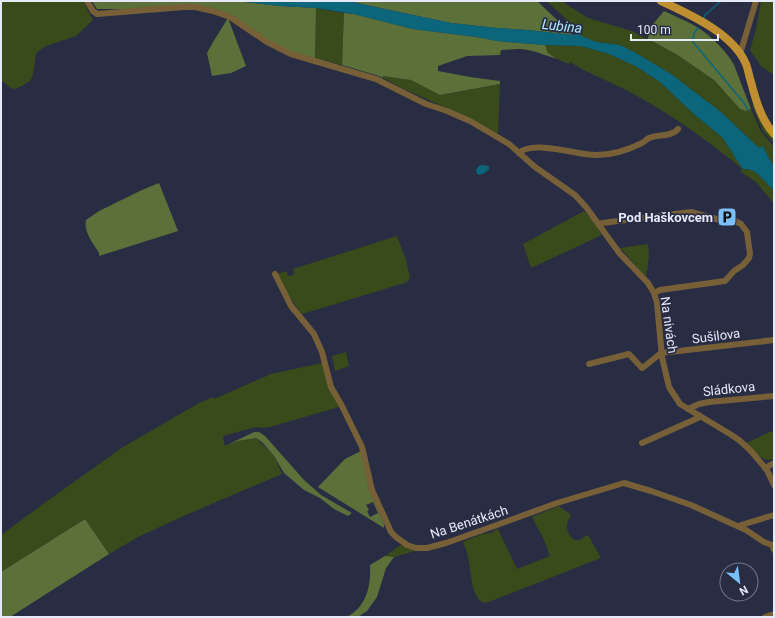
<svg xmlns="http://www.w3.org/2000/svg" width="775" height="618" viewBox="0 0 775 618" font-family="Roboto,sans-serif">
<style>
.green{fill:#394a1b}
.forest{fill:#5c713a;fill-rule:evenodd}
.water{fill:#0b667c}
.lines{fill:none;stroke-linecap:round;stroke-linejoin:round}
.stream{stroke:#0b667c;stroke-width:1.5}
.minor{stroke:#776038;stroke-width:6}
.major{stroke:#bf8f31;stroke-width:8}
.labels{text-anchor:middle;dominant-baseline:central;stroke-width:3.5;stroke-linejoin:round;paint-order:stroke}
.poi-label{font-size:13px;font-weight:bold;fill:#e5e9f8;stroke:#282d43;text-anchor:end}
.street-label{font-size:13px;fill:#e5e9f8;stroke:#282d43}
.water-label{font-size:14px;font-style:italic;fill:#aceafe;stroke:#282d43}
</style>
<rect width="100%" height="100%" fill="#282d43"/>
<g class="green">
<polygon points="1,1 83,1 93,20 76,36 46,46 36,53 33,75 30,81 16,89 11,88 1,80"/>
<polygon points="546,1 561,1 588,18 632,31 676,54 714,80 740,109 746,111 751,109 760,130 774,147 774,167 767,155 763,146 759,148 721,112 671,74 636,53 620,45 596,42 584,37 577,33 575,29 563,16"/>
<polygon points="761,1 774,1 774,75 761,66 750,50 756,29"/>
<polygon points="316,8 344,13 342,65 315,58"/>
<path d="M545 45 581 46 609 54 637 67 660 82 695 115 723 138 742 168C745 170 748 169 751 170 759 173 769 186 774 191V204L756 182 741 172V168C706 139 668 112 628 91 609 81 589 74 570 62L569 64 557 59 548 53Z"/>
<polygon points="383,76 411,80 441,95 500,84 498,134 471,119 404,89 383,78"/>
<polygon points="752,105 754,105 771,135 774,139 774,143 763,131"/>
<polygon points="584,211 592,220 602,235 531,268 523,244"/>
<path d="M397 236 406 260 410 277C409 283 402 284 398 285L302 314 288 295 277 274 287 271 288 276 294 275 293 269Z"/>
<polygon points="648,244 649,257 646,277 620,248"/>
<polygon points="346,352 349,366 335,371 332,356"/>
<polygon points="322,363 339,407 270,427 261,428 256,427 223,436 225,446 238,441 256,438 274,456 282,474 188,514 138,537 109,554 85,519 1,572 1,535 43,504 123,447 199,403 213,397 214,399 271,374"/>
<path d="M772 431 774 434 773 437 774 459C762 463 753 451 746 443Z"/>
<path d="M559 506 571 515C570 518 568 521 567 524 566 529 570 539 576 540 580 541 585 536 588 535L601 558 486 603C472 602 471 573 469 563 468 555 466 548 463 542L482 534 491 533 495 530 498 529 517 569 550 556 545 542 532 517Z"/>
<polygon points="401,545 415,551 394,557 385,556"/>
</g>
<g class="forest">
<polygon points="92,1 235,1 280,6 316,8 315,58 291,52 268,40 232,16 197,5 139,9 97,9"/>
<polygon points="408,1 537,1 573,35 527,30 497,28 451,23 352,2 418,2"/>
<path d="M664 11C674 16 685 20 695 26 709 34 726 50 734 65L751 109 746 111 740 109 714 80 676 54 648 39 649 29Z"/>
<path d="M344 13 354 14 413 29 477 37 497 41 545 45 548 53 557 59C547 56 538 52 528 50 519 48 510 50 501 50L500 55 467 56 438 66V71L470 77 500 81V84L440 95 411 80 383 76V78L376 75 342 65Z"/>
<polygon points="228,18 246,66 231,73 212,76 207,53 213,42"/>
<path d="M159 183 178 231 99 256C100 252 96 249 94 245 89 238 84 228 86 220L99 211 142 190Z"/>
<polygon points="254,432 259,432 265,436 304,480 321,495 352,513 348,516 334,509 320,498 304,490 284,473 274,456 262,442 256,438 238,441 225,446"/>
<path d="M361 451 369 490 384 524V528L318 487 345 459ZM373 502 378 513 370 517 367 511 369 510 366 505Z"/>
<polygon points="85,519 109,554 10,617 1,617 1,572"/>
<path d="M385 556 394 557 386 568 377 597 367 611 358 617H347C367 606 371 586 370 565Z"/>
</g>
<g class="water">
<path d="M235 1H342L352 2 451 23 497 28 527 30 573 35 577 33 584 37 596 42 620 45 636 53 671 74 721 112 759 148 763 146 767 155 774 167V191C769 186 759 173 751 170 748 169 745 170 742 168L723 138 695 115 660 82 637 67 609 54 581 46 545 45 497 41 477 37 413 29 354 14 316 8 280 6Z"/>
<path d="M482 165 489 166V169C486 172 482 176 477 174L476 170 479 166Z"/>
</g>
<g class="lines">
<g class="stream">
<polyline points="703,20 705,15 721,1"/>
<polyline points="698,28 694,33 694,36 692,39 693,42 744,103 748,110"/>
</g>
<g class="minor">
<polyline points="87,1 93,11 97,14 184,7 195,7 213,11 230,17 267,42 291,54 376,79 426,104 447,111 470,121 509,144 535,167 575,195 586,207 620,254 648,283 654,293 657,303 662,357 669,387 680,404 730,434 739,440 750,450 767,470 774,485"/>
<polyline points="740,54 756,1"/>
<path d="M519 153C532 139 580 156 597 155 612 155 628 150 642 143 644 142 647 139 649 138 658 134 672 137 678 129"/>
<polyline points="599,225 602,223 691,212 720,220 735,221 741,224 747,232 750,254 749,258 743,265 734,271 725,281 660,290 654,293"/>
<polyline points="275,274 291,306 314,334 322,352 331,387 342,406 362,447 372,490 387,523 391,532 396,537 407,545 416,548 427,548 446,543 508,521 557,503 624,483 651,491 691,505 746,530 764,542 772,545 774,550"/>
<polyline points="589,364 629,354 642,368 645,366 661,353 774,340"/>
<polyline points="688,409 699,404 709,402 774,396"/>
<polyline points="642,443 698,418 699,415"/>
<polyline points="765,468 774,463"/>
<polyline points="740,527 741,525 774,515"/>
<polyline points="765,617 774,614"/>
</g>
<path class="major" d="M661 1C689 14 733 33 746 64 748 69 749 76 751 82 756 101 761 119 774 134"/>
</g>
<defs>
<g id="parking-square" transform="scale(1)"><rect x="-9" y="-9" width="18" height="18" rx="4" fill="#7abff8" stroke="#282d43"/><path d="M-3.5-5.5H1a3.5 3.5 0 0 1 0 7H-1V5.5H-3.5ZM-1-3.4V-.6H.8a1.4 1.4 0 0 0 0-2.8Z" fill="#111"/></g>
</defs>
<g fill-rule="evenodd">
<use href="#parking-square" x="727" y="217"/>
</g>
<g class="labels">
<g class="poi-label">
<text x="713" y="217">Pod Haškovcem</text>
</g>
<g class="street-label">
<text transform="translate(669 325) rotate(82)">Na nivách</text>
<text transform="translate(716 336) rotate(-7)">Sušilova</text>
<text transform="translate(729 389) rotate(-6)">Sládkova</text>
<text transform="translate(469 522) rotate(-18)">Na Benátkách</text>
</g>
<g class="water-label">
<text transform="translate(562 26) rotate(6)">Lubina</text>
</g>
</g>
<rect width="775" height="618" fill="none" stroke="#e5e9f8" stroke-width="4"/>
<g transform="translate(739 582) rotate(151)"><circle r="19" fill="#282d43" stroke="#74788b"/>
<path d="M0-3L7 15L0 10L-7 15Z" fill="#7abff8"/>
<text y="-6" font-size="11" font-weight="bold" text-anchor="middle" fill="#e5e9f8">N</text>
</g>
<path d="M631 34v6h87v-6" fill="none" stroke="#e5e9f8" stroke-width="2"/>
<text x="637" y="34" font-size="12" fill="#e5e9f8" stroke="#282d43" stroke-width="3" paint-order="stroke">100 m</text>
</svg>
